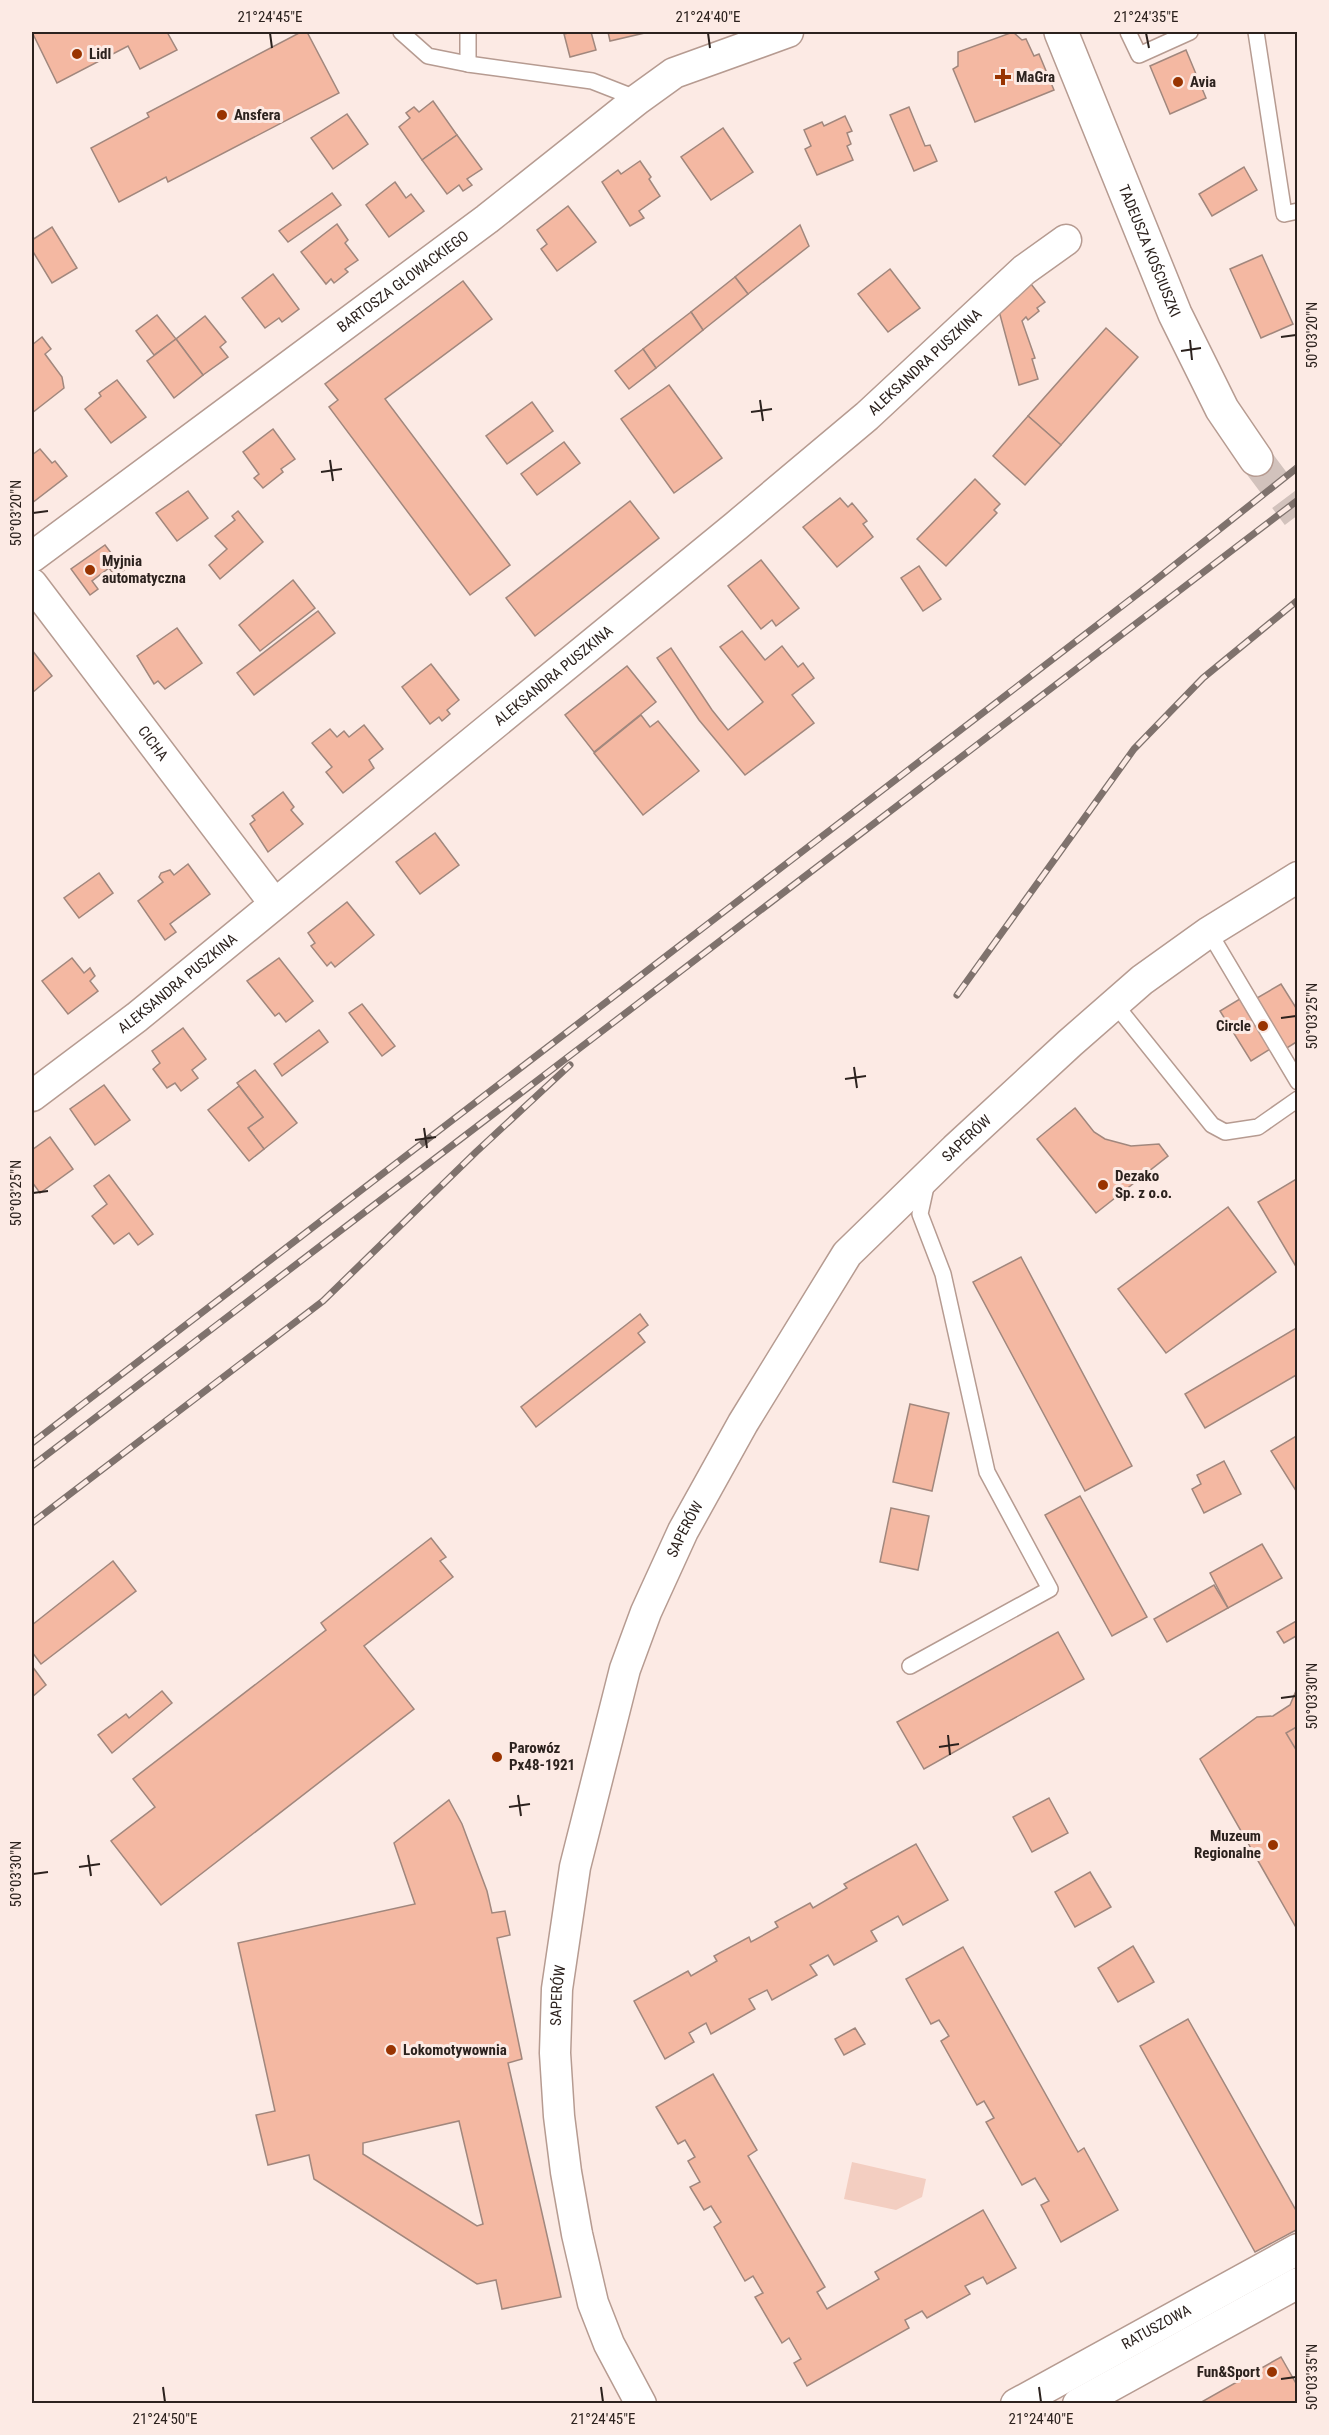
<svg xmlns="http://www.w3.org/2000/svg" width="1329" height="2435" viewBox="0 0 1329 2435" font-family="'Roboto Condensed',sans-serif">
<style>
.green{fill:#f3cec1}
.building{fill:#f4b8a2;stroke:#a1877d;stroke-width:1.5;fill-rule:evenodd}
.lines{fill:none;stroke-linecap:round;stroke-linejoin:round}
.secondary-tunnel{stroke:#d2c2bc;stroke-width:33;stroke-dasharray:33 16;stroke-linecap:butt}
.lane-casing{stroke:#b69b91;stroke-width:18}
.street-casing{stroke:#b69b91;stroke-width:33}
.secondary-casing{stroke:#b69b91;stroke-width:36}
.lane{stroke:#fff;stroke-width:15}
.street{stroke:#fff;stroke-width:30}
.secondary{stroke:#fff;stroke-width:33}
.rail-casing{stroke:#7f726d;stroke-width:7}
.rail{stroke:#fceae4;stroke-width:4.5;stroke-dasharray:14;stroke-linecap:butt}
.ticks{fill:none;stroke:#2c221e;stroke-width:2}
.poi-dot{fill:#993401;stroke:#fceae4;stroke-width:2}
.labels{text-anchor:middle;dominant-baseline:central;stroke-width:6;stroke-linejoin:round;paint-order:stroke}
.poi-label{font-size:15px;font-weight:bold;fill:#2c221e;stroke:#fceae4;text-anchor:start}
.street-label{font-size:15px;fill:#2c221e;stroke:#fceae4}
.neatline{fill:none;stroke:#2c221e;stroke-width:2}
.ticks-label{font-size:15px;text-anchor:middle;fill:#2c221e}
</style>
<rect width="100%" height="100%" fill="#fceae4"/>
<polygon class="green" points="852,2162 926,2179 922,2197 896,2210 844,2199"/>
<g class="building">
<polygon points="32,32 167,32 177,50 140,69 128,46 57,83"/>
<polygon points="301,32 307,32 339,93 168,182 166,177 119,202 91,148 149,117 147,113"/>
<polygon points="573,32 591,32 596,50 570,57 564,34"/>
<polygon points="608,32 649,32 610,41"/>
<polygon points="1013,32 1022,40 1026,39 1034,56 1039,54 1054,90 975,122 953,69 958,66 958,52"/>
<polygon points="1186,50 1206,98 1170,114 1150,66"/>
<polygon points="433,101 457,135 422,160 399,127 410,118 406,113 414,107 419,112"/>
<polygon points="909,107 925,146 930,145 937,161 914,171 890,115"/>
<polygon points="347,114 368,144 333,169 311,138"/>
<polygon points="845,116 852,131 847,133 851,144 847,146 853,160 817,175 805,149 811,146 804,130 822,122 824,126"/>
<polygon points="723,128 753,172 711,200 681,157"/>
<polygon points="457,135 482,169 467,179 472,185 463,191 459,185 447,194 422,160"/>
<polygon points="640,161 651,177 649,179 660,196 639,211 644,218 630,226 602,182 618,170 621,174"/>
<polygon points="1244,167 1257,190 1212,216 1199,194"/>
<polygon points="395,182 406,198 411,194 424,211 389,237 366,205"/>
<polygon points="332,193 341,205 288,242 279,231"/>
<polygon points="568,206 596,242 557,271 541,249 547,244 537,230"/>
<polygon points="337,224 348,240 345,243 358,260 345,269 348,272 334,283 331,279 326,284 301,252"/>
<polygon points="800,225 809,246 748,294 735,277"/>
<polygon points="52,227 77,268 52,283 32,250 32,240"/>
<polygon points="1262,255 1293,324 1261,338 1230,269"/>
<polygon points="890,269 920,308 888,332 858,294"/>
<polygon points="273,274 299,309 282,322 279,318 265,328 242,298"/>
<polygon points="735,277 748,294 703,330 691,312"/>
<polygon points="463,281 492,319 385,399 510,565 470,595 329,407 338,400 325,384"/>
<polygon points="1031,284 1045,302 1037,308 1039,311 1028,320 1026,317 1022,321 1035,358 1032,359 1038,379 1019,385 999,311"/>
<polygon points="691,312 703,330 656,368 643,349"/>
<polygon points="157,315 176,339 154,355 136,331"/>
<polygon points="205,316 226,342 220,347 228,357 203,375 176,339"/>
<polygon points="1106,328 1138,357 1061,445 1028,416"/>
<polygon points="42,337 51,349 45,354 62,377 64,388 32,413 32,345"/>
<polygon points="176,339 203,375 174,398 147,361"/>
<polygon points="643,349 656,368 629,389 615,371"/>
<polygon points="117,380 146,417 111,443 85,409 101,396 99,393"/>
<polygon points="669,385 722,458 674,493 621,419"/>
<polygon points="532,402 553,431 507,464 486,436"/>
<polygon points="1028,416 1061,445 1025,485 993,456"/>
<polygon points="273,429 295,459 281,469 283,472 263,488 254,478 259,474 243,452"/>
<polygon points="564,442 580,463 537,495 521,474"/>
<polygon points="40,449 52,463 55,461 67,476 32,503 32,455"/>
<polygon points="975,479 1000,504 994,510 997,513 946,566 917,539"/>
<polygon points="188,491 208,518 177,541 156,513"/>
<polygon points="840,498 848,507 852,503 867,521 863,524 873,537 837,567 803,527"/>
<polygon points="630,501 659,538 535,636 506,598"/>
<polygon points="238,511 263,542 220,579 209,565 227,549 215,536 235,520 232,516"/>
<polygon points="105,545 124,570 115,576 109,568 92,581 98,589 90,595 71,569"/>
<polygon points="761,560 799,608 776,626 772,620 761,629 728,586"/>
<polygon points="919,566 941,599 923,611 901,578"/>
<polygon points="293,580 315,608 260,651 239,625"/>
<polygon points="318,611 335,633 254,695 237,673"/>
<polygon points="177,628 202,663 165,689 158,681 154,684 137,656"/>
<polygon points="742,631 765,660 782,646 798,667 803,663 814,678 792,695 814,723 745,775 699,720 657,658 671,648 712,710 728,730 763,702 720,647"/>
<polygon points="32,650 52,676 32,693"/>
<polygon points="431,664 459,700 447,710 450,714 442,721 439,717 430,724 402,687"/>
<polygon points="627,666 656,702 594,752 565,715"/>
<polygon points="641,715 650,727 658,721 699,771 643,815 594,753"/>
<polygon points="364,725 383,749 369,760 374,768 343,793 326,772 332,767 312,743 330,729 337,737 344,731 349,737"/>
<polygon points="283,792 294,807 291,810 303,824 268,852 250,824 255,820 252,816"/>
<polygon points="435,833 459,865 420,894 396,862"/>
<polygon points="188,864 210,894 170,924 176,932 165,940 138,901 163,882 159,877 161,873 170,870 174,875"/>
<polygon points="99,873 113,893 79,918 64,898"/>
<polygon points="347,902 374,935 335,967 331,962 327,966 311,946 315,943 308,933"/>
<polygon points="72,958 84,973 90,968 95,976 90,981 98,991 68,1014 42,981"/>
<polygon points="279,958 313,1001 286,1022 279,1013 275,1016 247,981"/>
<polygon points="1281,984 1298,1011 1298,1041 1282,1051 1278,1044 1251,1061 1220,1011 1248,994 1252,1001"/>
<polygon points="362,1004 395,1046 382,1056 349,1013"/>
<polygon points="183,1028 206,1059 192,1070 198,1078 181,1091 175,1083 167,1088 153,1069 160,1063 152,1051"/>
<polygon points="319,1030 328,1042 282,1076 274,1064"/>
<polygon points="255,1070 297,1123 264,1149 248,1128 263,1117 237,1083"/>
<polygon points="104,1085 130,1120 95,1145 70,1109"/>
<polygon points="239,1086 263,1117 248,1128 264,1149 249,1161 208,1110"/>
<polygon points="1075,1108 1094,1132 1105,1139 1131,1146 1159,1144 1168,1156 1096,1213 1037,1139"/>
<polygon points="50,1137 73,1169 40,1193 32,1182 32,1150"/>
<polygon points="109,1175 153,1234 138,1245 129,1233 114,1244 92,1216 107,1204 94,1186"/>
<polygon points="1298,1178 1298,1270 1258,1202"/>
<polygon points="1228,1207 1276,1272 1166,1353 1118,1289"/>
<polygon points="1021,1257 1132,1466 1085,1491 973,1282"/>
<polygon points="640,1314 648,1325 638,1333 645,1342 536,1427 521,1407"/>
<polygon points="1298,1327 1298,1374 1205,1428 1185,1394"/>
<polygon points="910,1404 949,1413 932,1491 893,1482"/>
<polygon points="1298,1435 1298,1494 1271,1451"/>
<polygon points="1224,1461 1241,1494 1204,1513 1192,1489 1201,1484 1197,1475"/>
<polygon points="1080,1496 1147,1617 1112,1636 1045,1515"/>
<polygon points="891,1508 929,1516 918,1570 880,1562"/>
<polygon points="431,1538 446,1557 440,1561 453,1577 364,1646 414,1709 161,1905 111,1841 155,1807 133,1779 326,1630 321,1623"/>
<polygon points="1262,1544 1282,1578 1228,1608 1210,1573"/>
<polygon points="113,1561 136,1591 41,1664 32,1652 32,1625"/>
<polygon points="1214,1585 1228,1608 1167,1642 1154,1619"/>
<polygon points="1298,1620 1298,1635 1284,1643 1277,1632"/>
<polygon points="1058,1632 1084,1679 924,1769 897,1722"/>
<polygon points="32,1666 46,1685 32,1697"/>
<polygon points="1298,1686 1298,1931 1200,1759 1257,1717 1273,1716 1290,1705"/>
<polygon points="162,1691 172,1703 112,1753 98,1735 126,1714 129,1718"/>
<polygon points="1298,1726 1298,1753 1286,1733"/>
<polygon points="1049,1798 1068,1833 1032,1852 1013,1817"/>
<path d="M449 1800 462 1824 487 1891 492 1913 505 1911 510 1935 497 1938 522 2059 508 2063 561 2297 502 2309 496 2280 477 2284 314 2179 309 2155 268 2165 256 2115 275 2111 238 1943 415 1904 394 1843ZM459 2121 483 2224 477 2226 363 2154V2143Z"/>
<polygon points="916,1844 948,1900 903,1925 898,1916 871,1931 877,1941 834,1965 828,1955 810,1965 817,1975 772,2000 767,1990 749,1999 755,2009 711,2034 706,2023 689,2033 694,2042 665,2059 634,2001 688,1971 691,1976 717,1961 714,1956 749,1937 751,1942 778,1927 775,1922 810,1903 813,1908 847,1888 844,1884"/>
<polygon points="1090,1872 1111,1907 1075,1927 1055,1892"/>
<polygon points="1133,1946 1154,1982 1118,2002 1098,1968"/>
<polygon points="963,1947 1078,2152 1084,2148 1118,2210 1061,2242 1041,2205 1049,2201 1035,2178 1022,2185 986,2122 994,2118 984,2101 977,2105 941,2041 949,2036 939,2020 931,2024 906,1979"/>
<polygon points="1188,2019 1298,2214 1298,2229 1255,2252 1140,2046"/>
<polygon points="855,2028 865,2044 844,2055 835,2039"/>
<polygon points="713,2074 757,2150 748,2156 825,2287 817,2292 827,2309 879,2279 875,2272 983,2210 1016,2268 987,2284 983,2277 965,2286 970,2294 927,2318 922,2311 905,2320 909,2328 807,2386 794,2363 801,2359 789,2338 782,2343 755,2297 763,2293 753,2276 745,2281 714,2227 721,2222 711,2206 704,2210 690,2187 700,2182 688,2161 695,2157 685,2140 678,2144 656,2107"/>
<polygon points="1281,2357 1298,2387 1298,2404 1198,2404"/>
</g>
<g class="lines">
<polyline class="secondary-tunnel" points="1256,459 1298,515"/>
<g class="lane-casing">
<g id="lane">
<polyline points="401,32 428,56 468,64 592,81 638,99"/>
<polyline points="1128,32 1139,55 1190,32"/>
<polyline points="1256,32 1284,214 1298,211"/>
<polyline points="468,64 468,32"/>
<polyline points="1209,932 1298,1082"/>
<polyline points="1114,1003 1212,1125 1225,1132 1258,1127 1298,1099"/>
<polyline points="910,1666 1050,1589 987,1472 943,1274 920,1214 927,1182"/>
</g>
</g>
<g class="street-casing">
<g id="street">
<path id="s1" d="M32 557 487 219 638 99 674 73 788 32"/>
<path id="s2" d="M32 584 274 903"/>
<path id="s3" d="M32 1096 137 1017 736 526 867 416 1024 270 1066 240"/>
<path id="s4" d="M641 2404 609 2344 593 2303 577 2234 566 2172 559 2116 555 2053 557 1989 575 1867 625 1669 646 1612 683 1531 743 1423 847 1254 955 1149 1070 1043 1142 980 1209 932 1298 877"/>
<path id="s5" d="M1016 2404 1298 2249"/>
<polyline points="1078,2404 1298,2283"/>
</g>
</g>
<g class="secondary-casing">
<g id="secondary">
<path id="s6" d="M1061 32 1175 314 1222 409 1256 459"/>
</g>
</g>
<use href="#lane" class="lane"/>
<use href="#street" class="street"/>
<use href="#secondary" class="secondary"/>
<g class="rail-casing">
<g id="rail">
<polyline points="957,995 1134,749 1203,678 1298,600"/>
<polyline points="32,1443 1148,586 1298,467"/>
<polyline points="32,1466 1298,500"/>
<polyline points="32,1523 323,1301 476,1152 570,1065"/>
</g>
</g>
<use href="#rail" class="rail"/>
</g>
<path class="ticks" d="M270 33 272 48M708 33 710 48M1146 33 1149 48M1281 337 1296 335M1190 340 1192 360M1181 351 1201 348M760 400 763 421M751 412 772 409M330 460 333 481M321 472 342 469M33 513 48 511M1281 1018 1296 1016M854 1067 857 1088M845 1079 866 1076M424 1128 427 1148M415 1140 436 1137M33 1193 48 1191M1281 1698 1296 1696M948 1735 950 1755M939 1747 959 1744M518 1795 521 1816M509 1807 530 1804M88 1855 91 1876M79 1867 100 1864M33 1874 48 1872M1281 2379 1296 2377M163 2387 165 2402M601 2387 603 2402M1039 2387 1041 2402"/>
<g class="poi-dot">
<circle cx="77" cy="54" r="6"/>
<path d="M1000 68h6v6h6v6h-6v6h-6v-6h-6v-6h6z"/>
<circle cx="1178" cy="82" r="6"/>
<circle cx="222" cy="115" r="6"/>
<circle cx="90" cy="570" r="6"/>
<circle cx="1263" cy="1026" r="6"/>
<circle cx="1103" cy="1185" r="6"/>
<circle cx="497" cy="1757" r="6"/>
<circle cx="1273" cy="1845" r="6"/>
<circle cx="391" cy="2050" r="6"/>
<circle cx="1272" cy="2372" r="6"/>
</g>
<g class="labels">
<g class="poi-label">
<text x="89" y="54">Lidl</text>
<text x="1016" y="77">MaGra</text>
<text x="1190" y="82">Avia</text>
<text x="234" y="115">Ansfera</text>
<text x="102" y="561">Myjnia<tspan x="102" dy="17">automatyczna</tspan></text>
<text x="1251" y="1026" text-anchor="end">Circle</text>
<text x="1115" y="1176">Dezako<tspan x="1115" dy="17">Sp. z o.o.</tspan></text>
<text x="509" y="1748">Parowóz<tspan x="509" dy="17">Px48-1921</tspan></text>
<text x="1261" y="1836" text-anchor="end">Muzeum<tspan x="1261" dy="17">Regionalne</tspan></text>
<text x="403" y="2050">Lokomotywownia</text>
<text x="1260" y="2372" text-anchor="end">Fun&amp;Sport</text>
</g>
<g class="street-label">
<text stroke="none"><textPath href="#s6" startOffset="236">TADEUSZA KOŚCIUSZKI</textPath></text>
<text stroke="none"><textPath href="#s1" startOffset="462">BARTOSZA GŁOWACKIEGO</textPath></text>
<text stroke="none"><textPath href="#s3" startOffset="1156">ALEKSANDRA PUSZKINA</textPath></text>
<text stroke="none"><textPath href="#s3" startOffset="670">ALEKSANDRA PUSZKINA</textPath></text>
<text stroke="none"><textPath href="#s2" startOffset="200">CICHA</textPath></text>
<text stroke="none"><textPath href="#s3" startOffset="184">ALEKSANDRA PUSZKINA</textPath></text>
<text stroke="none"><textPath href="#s4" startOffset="1395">SAPERÓW</textPath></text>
<text stroke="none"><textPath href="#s4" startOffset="909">SAPERÓW</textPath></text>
<text stroke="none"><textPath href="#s4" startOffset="423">SAPERÓW</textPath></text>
<text stroke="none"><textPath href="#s5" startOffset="160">RATUSZOWA</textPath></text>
</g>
</g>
<rect width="1329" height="2435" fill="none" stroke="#fceae4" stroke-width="66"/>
<rect x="33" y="33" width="1263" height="2369" class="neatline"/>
<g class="ticks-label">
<text x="270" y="22">21°24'45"E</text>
<text x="708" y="22">21°24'40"E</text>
<text x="1146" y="22">21°24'35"E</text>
<text transform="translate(1312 335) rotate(-90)" y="5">50°03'20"N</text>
<text transform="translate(16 513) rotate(-90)" y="5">50°03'20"N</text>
<text transform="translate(1312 1016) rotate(-90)" y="5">50°03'25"N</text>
<text transform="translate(16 1193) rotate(-90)" y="5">50°03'25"N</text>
<text transform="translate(1312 1696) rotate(-90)" y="5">50°03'30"N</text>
<text transform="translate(16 1874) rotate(-90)" y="5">50°03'30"N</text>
<text transform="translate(1312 2377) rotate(-90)" y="5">50°03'35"N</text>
<text x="165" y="2424">21°24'50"E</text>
<text x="603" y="2424">21°24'45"E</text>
<text x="1041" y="2424">21°24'40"E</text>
</g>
</svg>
